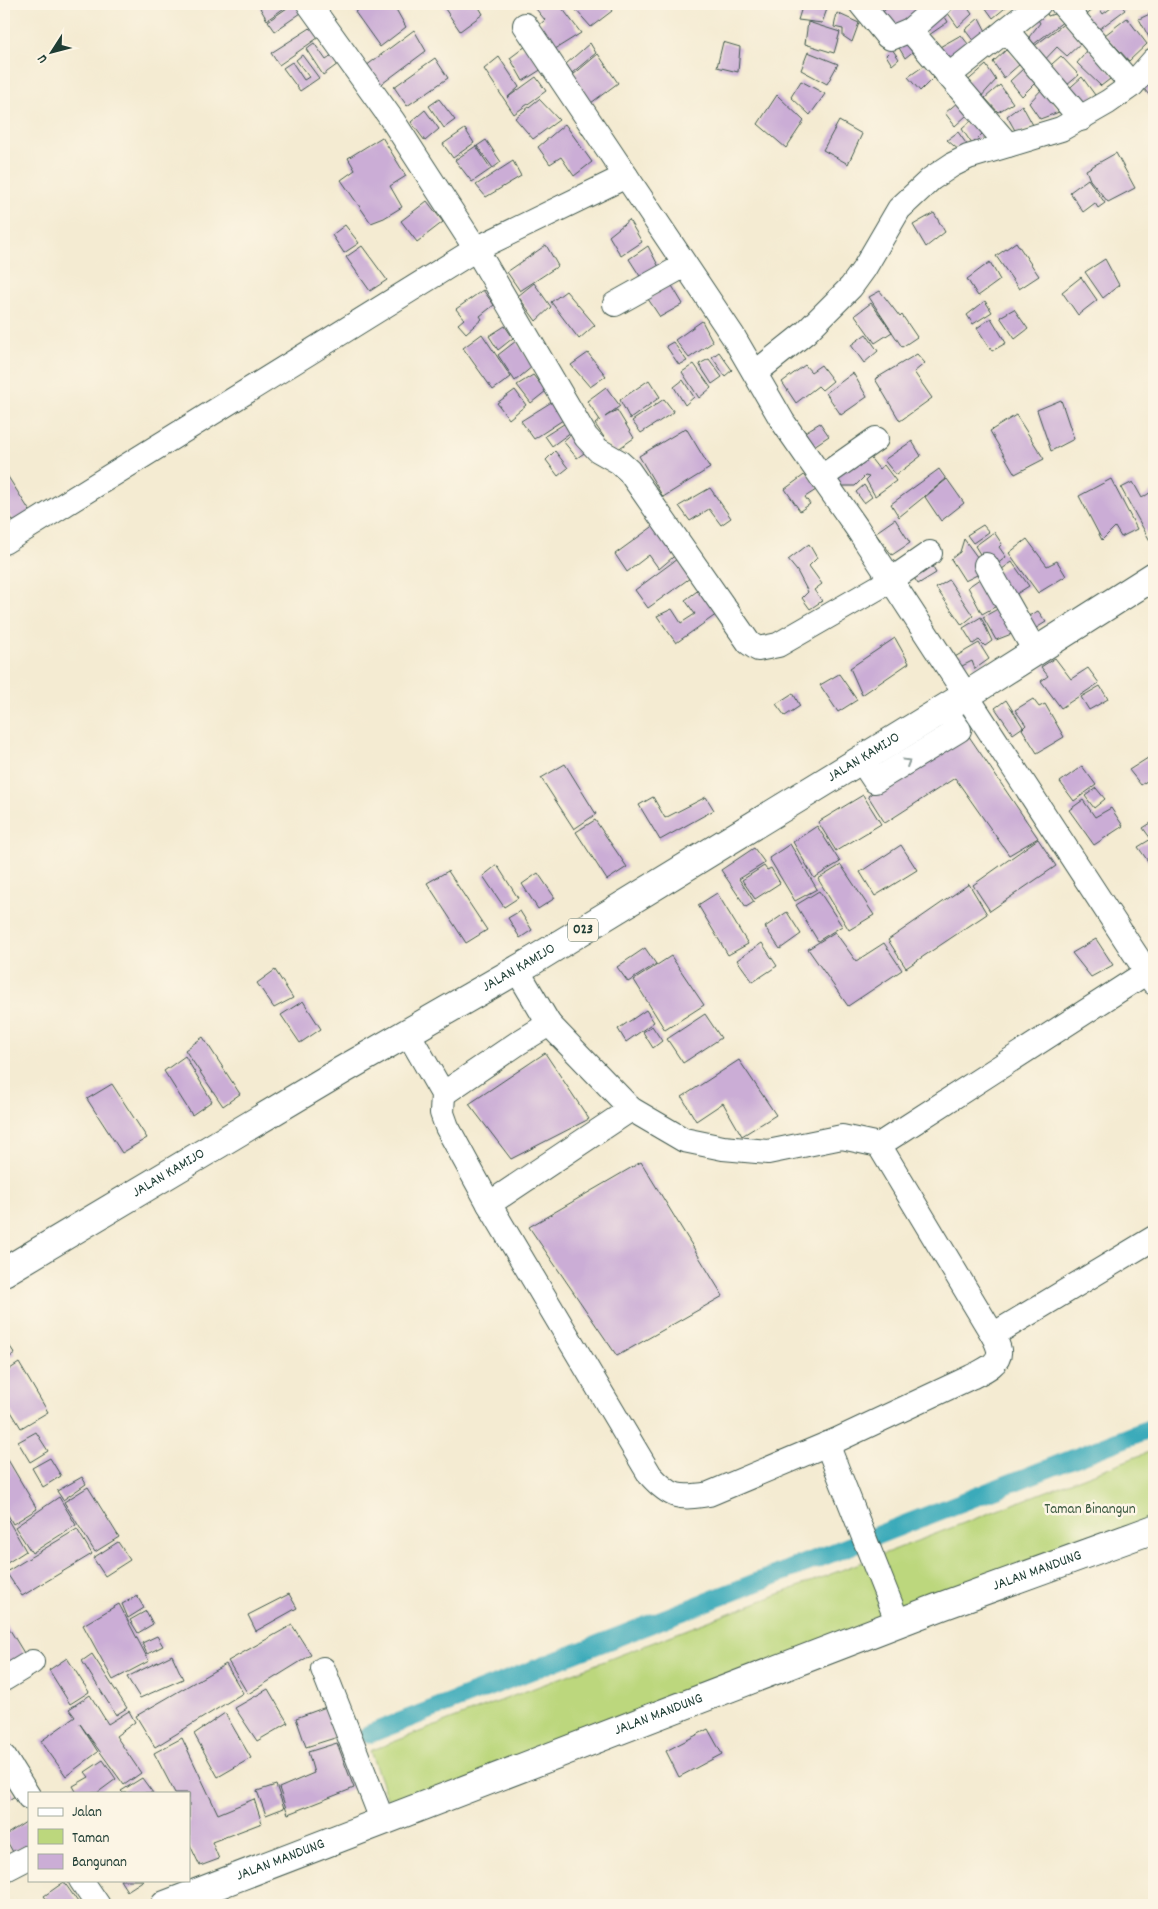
<svg xmlns="http://www.w3.org/2000/svg" width="1158" height="1909" viewBox="0 0 1158 1909" font-family="Dekko,sans-serif">
<style>
.green{fill:#bcd77d;stroke:#6e8a58}
.lines{fill:none;stroke-linecap:round;stroke-linejoin:round}
.canal{stroke:#3baaba;stroke-width:19}
.building{fill:#cbadd6}
.minor-casing{stroke:#3f574c;stroke-width:26}
.major-casing{stroke:#3f574c;stroke-width:30}
.minor{stroke:#fff;stroke-width:24}
.major{stroke:#fff;stroke-width:28}
.oneway{stroke:#8f9e9a}
.labels{text-anchor:middle;dominant-baseline:central;stroke-width:5;stroke-linejoin:round;paint-order:stroke}
.shield{fill:#fcf5e5;stroke:#617469;stroke-width:1}
.shield-label{font-size:14px;font-weight:bold;fill:#1f3d34}
.street-label{font-size:15px;fill:#1f3d34;stroke:#fcf5e5}
.park-label{font-size:15px;fill:#3e5c43;stroke:#fcf5e5}
</style>
<rect width="100%" height="100%" fill="#fcf5e5"/>
<filter id="ink" filterUnits="userSpaceOnUse"><feTurbulence type="fractalNoise" baseFrequency=".02" numOctaves="2"/><feDisplacementMap in="SourceGraphic" scale="10" xChannelSelector="R" yChannelSelector="G"/><feConvolveMatrix kernelMatrix="1 2 1 2 8 2 1 2 1" color-interpolation-filters="sRGB"/></filter>
<filter id="wash" filterUnits="userSpaceOnUse"><feTurbulence type="fractalNoise" baseFrequency=".0096" numOctaves="4" result="noise"/><feDisplacementMap in="SourceGraphic" scale="20" xChannelSelector="R" yChannelSelector="G"/><feGaussianBlur stdDeviation="1.12" result="paint"/><feColorMatrix in="noise" values="0 0 0 0 0 0 0 0 0 0 0 0 0 0 0 0 0 1.4 0 .05"/><feComposite in="paint" operator="in"/></filter>
<g filter="url(#wash)">
<rect width="100%" height="100%" fill="#f4ebd2"/>
<polygon class="green" points="1154,1450 1154,1521 391,1809 370,1751"/>
<g class="lines">
<polyline class="canal" points="369,1734 1154,1427"/>
</g>
<g id="blocks">
<g class="building">
<polygon points="267,4 290,4 267,20 260,8"/>
<polygon points="293,4 295,4 301,13 275,31 268,21"/>
<polygon points="366,4 393,4 406,27 380,47 355,12"/>
<polygon points="446,4 477,4 483,14 460,31 443,6"/>
<polygon points="532,4 559,4 581,33 552,51 536,28 545,20"/>
<polygon points="582,4 607,4 612,11 591,27 575,9"/>
<polygon points="803,4 812,4 827,9 822,23 798,20"/>
<polygon points="892,4 912,4 920,12 896,32 880,14"/>
<polygon points="956,4 965,4 972,14 958,27 947,12"/>
<polygon points="989,4 1010,4 993,18 985,7"/>
<polygon points="1043,4 1048,16 1057,13 1064,21 1034,44 1029,37 1040,23 1032,9"/>
<polygon points="1107,4 1120,4 1125,10 1098,30 1085,16 1098,6 1103,14 1111,8"/>
<polygon points="941,10 948,22 929,35 921,26"/>
<polygon points="1154,12 1154,40 1151,41 1139,19"/>
<polygon points="837,13 859,23 852,42 843,36 843,29 834,27"/>
<polygon points="979,18 988,35 975,43 965,30"/>
<polygon points="1127,18 1147,44 1129,61 1105,35"/>
<polygon points="808,22 840,32 834,53 805,44"/>
<polygon points="1065,23 1082,42 1067,56 1057,47 1038,67 1029,50"/>
<polygon points="315,25 322,35 279,65 271,53"/>
<polygon points="414,30 426,51 379,86 366,66"/>
<polygon points="961,35 972,49 948,62 938,48"/>
<polygon points="910,41 915,50 905,58 898,46"/>
<polygon points="723,42 740,47 738,72 717,67"/>
<polygon points="314,43 326,60 336,53 342,61 323,75 306,49"/>
<polygon points="590,43 596,53 572,73 566,64"/>
<polygon points="526,46 542,69 523,81 510,58"/>
<polygon points="892,49 899,59 892,65 886,55"/>
<polygon points="1089,49 1114,76 1101,86 1077,63"/>
<polygon points="1006,50 1020,64 1004,78 993,62"/>
<polygon points="808,52 838,64 827,84 801,70"/>
<polygon points="598,54 618,83 591,103 573,75"/>
<polygon points="302,55 319,78 300,91 283,68 292,62 304,80 309,77 296,60"/>
<polygon points="1061,56 1079,75 1060,91 1043,72"/>
<polygon points="499,57 519,87 507,98 536,77 546,91 514,114 484,69"/>
<polygon points="435,58 448,78 407,106 394,87"/>
<polygon points="925,65 934,77 920,91 908,77"/>
<polygon points="986,65 996,80 979,99 964,84"/>
<polygon points="1024,68 1035,83 1022,96 1010,81"/>
<polygon points="1154,74 1154,93 1149,95 1140,84"/>
<polygon points="1082,77 1095,95 1078,109 1064,93"/>
<polygon points="801,81 825,94 810,115 791,97"/>
<polygon points="1000,85 1013,103 998,112 985,98"/>
<polygon points="1043,88 1059,112 1040,119 1029,103"/>
<polygon points="777,95 804,121 786,148 758,124"/>
<polygon points="439,99 455,120 444,128 429,106"/>
<polygon points="539,99 559,120 533,139 515,118"/>
<polygon points="958,102 967,115 955,126 945,113"/>
<polygon points="1022,105 1033,125 1017,134 1007,116"/>
<polygon points="425,110 439,129 425,141 411,122"/>
<polygon points="973,119 983,133 972,144 962,129"/>
<polygon points="839,121 862,134 848,164 823,150"/>
<polygon points="565,124 592,162 574,176 561,157 550,164 538,147"/>
<polygon points="465,129 474,143 453,158 443,144"/>
<polygon points="958,132 968,146 960,151 947,140"/>
<polygon points="382,137 406,176 390,186 402,207 384,218 371,223 341,180 355,170 348,158"/>
<polygon points="486,140 501,162 493,168 477,146"/>
<polygon points="476,146 491,169 472,182 455,160"/>
<polygon points="1116,153 1135,188 1108,202 1090,180 1086,170"/>
<polygon points="513,161 521,176 486,197 476,185"/>
<polygon points="1088,179 1105,203 1098,208 1095,203 1083,212 1070,192"/>
<polygon points="427,201 443,222 417,242 401,221"/>
<polygon points="934,213 945,232 926,247 913,225"/>
<polygon points="629,220 642,242 621,256 609,236"/>
<polygon points="345,225 359,243 344,253 332,235"/>
<polygon points="1016,242 1039,276 1019,289 996,256"/>
<polygon points="546,245 558,266 520,291 507,272"/>
<polygon points="362,246 387,280 370,291 346,257"/>
<polygon points="648,246 661,271 645,284 629,259"/>
<polygon points="1105,259 1119,285 1103,298 1085,272"/>
<polygon points="990,262 1000,280 978,296 967,279"/>
<polygon points="1081,277 1097,300 1078,315 1062,292"/>
<polygon points="534,283 551,307 536,321 518,296"/>
<polygon points="671,284 683,304 660,317 648,299"/>
<polygon points="483,290 494,305 480,316 482,319 466,333 458,324 464,319 456,309"/>
<polygon points="566,291 595,325 579,339 551,302"/>
<polygon points="880,291 900,317 902,315 917,337 902,347 869,297"/>
<polygon points="985,301 992,312 973,324 967,315"/>
<polygon points="871,303 892,332 875,343 855,315"/>
<polygon points="1014,309 1028,329 1015,339 1000,317"/>
<polygon points="991,318 1006,343 992,351 977,328"/>
<polygon points="702,321 713,342 689,358 675,340"/>
<polygon points="505,326 513,338 498,350 489,336"/>
<polygon points="482,334 511,377 493,390 463,348"/>
<polygon points="866,334 878,351 864,363 851,345"/>
<polygon points="516,341 533,366 515,381 498,355"/>
<polygon points="673,342 687,361 679,365 666,346"/>
<polygon points="719,352 732,370 725,376 712,357"/>
<polygon points="588,353 606,376 590,387 571,365"/>
<polygon points="917,354 925,363 914,372 932,398 900,421 875,379"/>
<polygon points="709,359 722,377 712,384 699,364"/>
<polygon points="694,364 711,388 699,398 682,372"/>
<polygon points="805,365 811,372 821,365 833,381 822,390 818,386 796,403 782,382"/>
<polygon points="853,373 867,397 841,415 826,393"/>
<polygon points="533,375 546,391 531,403 517,385"/>
<polygon points="649,380 660,397 630,419 620,400"/>
<polygon points="683,380 694,397 685,405 674,387"/>
<polygon points="606,387 620,406 605,417 617,410 634,438 614,452 595,424 600,420 587,401"/>
<polygon points="515,390 526,405 509,419 497,403"/>
<polygon points="558,398 569,416 534,439 521,421"/>
<polygon points="664,399 674,412 641,433 632,421"/>
<polygon points="1061,400 1074,439 1051,451 1037,410"/>
<polygon points="1016,415 1044,459 1015,474 990,431"/>
<polygon points="570,420 575,429 552,446 545,436"/>
<polygon points="820,423 829,436 814,446 805,432"/>
<polygon points="686,428 710,468 663,497 639,456"/>
<polygon points="573,433 587,451 577,458 563,441"/>
<polygon points="912,441 921,456 896,475 884,460"/>
<polygon points="555,451 568,468 558,476 546,460"/>
<polygon points="865,451 879,469 884,465 896,481 875,496 866,480 869,477 865,476 855,486 840,486 833,472"/>
<polygon points="939,469 946,479 899,517 891,504"/>
<polygon points="5,472 33,516 16,525 4,507 4,473"/>
<polygon points="807,473 819,488 805,497 810,504 800,511 785,489"/>
<polygon points="947,479 964,503 941,521 925,497"/>
<polygon points="1111,479 1137,529 1121,537 1115,527 1102,540 1079,496"/>
<polygon points="1133,482 1142,498 1154,490 1154,548 1121,488"/>
<polygon points="864,485 872,497 864,503 856,492"/>
<polygon points="710,488 731,518 721,525 709,509 690,521 679,506"/>
<polygon points="895,519 910,543 892,555 875,533"/>
<polygon points="659,522 679,552 659,569 649,555 627,572 615,554"/>
<polygon points="983,525 989,532 973,543 967,535"/>
<polygon points="994,532 1002,544 999,547 1006,557 996,565 983,559 975,546"/>
<polygon points="964,539 983,565 979,574 965,581 951,559 960,552"/>
<polygon points="1027,539 1047,566 1057,561 1066,576 1038,593 1009,553"/>
<polygon points="809,544 817,558 809,566 822,584 814,590 822,601 810,609 802,598 808,592 797,571 788,560"/>
<polygon points="677,559 690,578 648,608 635,590"/>
<polygon points="929,561 936,573 918,584 911,573"/>
<polygon points="1012,562 1029,586 1010,598 995,574"/>
<polygon points="987,574 1002,603 982,614 968,587"/>
<polygon points="949,580 973,616 962,625 936,588"/>
<polygon points="700,589 717,614 676,643 657,616 672,609 681,623 695,614 685,600"/>
<polygon points="1005,605 1019,631 996,640 983,617"/>
<polygon points="1038,611 1046,622 1028,633 1021,620"/>
<polygon points="981,617 992,641 985,646 979,640 973,644 963,628"/>
<polygon points="895,638 909,663 862,695 850,668"/>
<polygon points="979,643 989,659 975,669 972,661 960,667 953,658"/>
<polygon points="1055,658 1071,679 1088,668 1099,683 1061,708 1041,681 1048,676 1041,667"/>
<polygon points="839,674 857,700 838,712 820,685"/>
<polygon points="1100,686 1108,699 1089,710 1081,697"/>
<polygon points="793,693 800,706 785,716 776,704"/>
<polygon points="1033,699 1039,707 1045,704 1064,737 1037,753 1022,729 1026,725 1015,710"/>
<polygon points="1006,700 1023,727 1013,734 995,708"/>
<polygon points="964,729 1038,838 1009,855 955,778 885,823 868,796"/>
<polygon points="1151,756 1154,761 1154,776 1141,785 1129,770"/>
<polygon points="565,764 596,814 574,829 541,778"/>
<polygon points="1082,766 1096,785 1074,801 1060,782"/>
<polygon points="1096,788 1105,799 1094,808 1085,796"/>
<polygon points="863,795 881,824 836,851 818,822"/>
<polygon points="653,797 665,818 706,797 714,810 660,840 639,805"/>
<polygon points="1083,800 1095,817 1111,808 1123,826 1094,845 1069,810"/>
<polygon points="595,820 627,867 607,880 576,832"/>
<polygon points="1154,821 1154,862 1150,864 1138,847 1151,839 1143,828"/>
<polygon points="817,826 840,862 814,878 793,842"/>
<polygon points="1038,839 1056,866 990,911 973,885"/>
<polygon points="790,844 817,889 795,901 769,858"/>
<polygon points="901,845 917,870 875,896 860,872"/>
<polygon points="754,848 765,863 739,879 754,902 746,907 721,870"/>
<polygon points="497,865 518,898 504,907 483,876"/>
<polygon points="841,865 874,915 849,930 818,879"/>
<polygon points="764,866 767,870 771,868 780,883 755,899 742,880"/>
<polygon points="448,871 487,930 466,943 427,883"/>
<polygon points="538,873 555,898 538,909 522,884"/>
<polygon points="969,884 987,914 906,968 888,940"/>
<polygon points="819,891 842,926 818,941 796,905"/>
<polygon points="717,893 748,944 728,955 698,905"/>
<polygon points="520,911 532,930 520,938 508,918"/>
<polygon points="787,912 801,934 780,949 765,927"/>
<polygon points="835,932 856,961 884,943 902,970 848,1006 808,949"/>
<polygon points="1096,939 1113,965 1091,977 1072,953"/>
<polygon points="762,943 777,966 753,982 737,960"/>
<polygon points="645,948 656,964 628,982 617,967"/>
<polygon points="671,956 704,1005 665,1030 634,980"/>
<polygon points="275,970 293,998 274,1008 257,983"/>
<polygon points="303,1001 321,1029 300,1043 281,1015"/>
<polygon points="646,1010 654,1022 626,1042 618,1029"/>
<polygon points="705,1014 721,1038 683,1063 667,1039"/>
<polygon points="652,1026 662,1041 653,1048 643,1032"/>
<polygon points="203,1037 240,1094 223,1106 185,1050"/>
<polygon points="545,1053 589,1119 511,1159 469,1104"/>
<polygon points="185,1056 212,1101 192,1115 164,1071"/>
<polygon points="739,1060 776,1115 742,1136 723,1103 696,1121 682,1097"/>
<polygon points="112,1084 147,1138 122,1153 87,1099"/>
<polygon points="641,1162 723,1296 617,1356 529,1227"/>
<polygon points="4,1338 15,1354 4,1360"/>
<polygon points="19,1363 48,1412 21,1428 4,1400 4,1373"/>
<polygon points="36,1432 48,1451 30,1462 18,1442"/>
<polygon points="4,1453 37,1509 13,1524 4,1508"/>
<polygon points="50,1458 61,1476 43,1487 32,1468"/>
<polygon points="82,1477 86,1484 63,1500 57,1491"/>
<polygon points="88,1487 119,1537 95,1552 64,1502"/>
<polygon points="59,1497 76,1525 32,1553 15,1527"/>
<polygon points="4,1513 26,1551 4,1565"/>
<polygon points="77,1529 92,1554 22,1596 6,1572"/>
<polygon points="118,1542 130,1560 105,1576 93,1558"/>
<polygon points="289,1594 297,1608 256,1631 248,1615"/>
<polygon points="137,1596 144,1608 128,1618 122,1604"/>
<polygon points="119,1604 149,1661 113,1680 83,1625"/>
<polygon points="146,1611 153,1624 138,1633 130,1620"/>
<polygon points="4,1620 27,1658 4,1668"/>
<polygon points="292,1625 311,1655 248,1694 228,1661"/>
<polygon points="157,1636 163,1646 147,1654 142,1643"/>
<polygon points="92,1654 127,1708 116,1715 82,1661"/>
<polygon points="172,1655 183,1679 140,1698 127,1677"/>
<polygon points="67,1658 89,1692 70,1704 49,1670"/>
<polygon points="226,1664 243,1693 155,1747 136,1716"/>
<polygon points="268,1689 288,1723 257,1741 235,1708"/>
<polygon points="90,1695 108,1724 129,1711 135,1722 116,1736 141,1773 124,1785 80,1724 98,1752 66,1776 41,1741 75,1717 69,1709"/>
<polygon points="326,1707 338,1737 306,1747 296,1718"/>
<polygon points="225,1713 251,1758 218,1777 194,1734"/>
<polygon points="708,1729 722,1754 679,1777 666,1751"/>
<polygon points="182,1738 218,1814 254,1799 262,1823 212,1842 219,1859 200,1866 189,1843 189,1793 175,1793 154,1753"/>
<polygon points="337,1743 354,1788 288,1814 279,1788 314,1773 308,1752"/>
<polygon points="103,1760 116,1779 97,1793 77,1793 73,1786 89,1777 85,1772"/>
<polygon points="142,1778 153,1793 123,1793 121,1791"/>
<polygon points="4,1779 15,1796 4,1803"/>
<polygon points="276,1785 284,1808 266,1815 257,1791"/>
<polygon points="29,1820 29,1843 13,1852 4,1836"/>
<polygon points="120,1880 144,1880 127,1891"/>
<polygon points="64,1882 80,1905 51,1905 44,1896"/>
</g>
</g>
</g>
<g filter="url(#ink)">
<use href="#blocks" fill-opacity="0" stroke="#3f574c" stroke-width="1"/>
<g class="lines">
<g class="minor-casing">
<g id="minor">
<polyline points="309,4 393,121 476,249 626,176 733,336 783,422 857,528 1154,983"/>
<polyline points="861,4 887,36 891,38 910,30 940,4"/>
<polyline points="1062,4 1132,85"/>
<polyline points="525,25 626,176"/>
<polyline points="910,30 1008,145"/>
<polyline points="1006,30 1081,119"/>
<polyline points="948,76 1039,4"/>
<polyline points="615,304 685,265"/>
<polyline points="755,373 805,333 851,287 864,269 899,209 931,179 952,165 968,157 1061,129 1108,102 1132,85 1154,60"/>
<polyline points="822,477 876,439"/>
<polyline points="4,542 476,249 586,437 598,450 619,462 629,471 749,643 758,649 778,645 891,580 930,553"/>
<polyline points="986,565 1035,651"/>
<polyline points="861,760 875,781 959,730 944,709"/>
<polyline points="517,970 549,1024"/>
<path d="M408 1033 443 1094 442 1113 447 1127 489 1204 650 1475C671 1498 679 1499 709 1494L837 1440 971 1377C981 1372 1001 1364 999 1350 998 1345 995 1339 993 1335"/>
<polyline points="443,1094 518,1043 549,1024 631,1109 684,1140 723,1148 768,1152 842,1137 879,1145 993,1335 1154,1238"/>
<polyline points="879,1145 1147,972"/>
<polyline points="489,1204 631,1109"/>
<polyline points="827,1444 898,1623"/>
<polyline points="323,1669 383,1822"/>
<polyline points="4,1679 32,1662"/>
<polyline points="4,1757 29,1797"/>
<polyline points="4,1870 29,1857"/>
<polyline points="81,1880 98,1905"/>
</g>
</g>
<g class="major-casing">
<g id="major">
<path id="s1" d="M4 1272 341 1071 534 960 978 688 1154 576"/>
<path id="s2" d="M165 1905 942 1606 1154 1529"/>
</g>
</g>
<use href="#minor" class="minor"/>
<use href="#major" class="major"/>
</g>
<defs><path id="oneway-chevron" d="M-2-3.5L2.5 0L-2 3.5" fill="none" stroke-width="1.6" stroke-linecap="round" stroke-linejoin="round" transform="scale(1.25)"/></defs>
<use class="oneway" href="#oneway-chevron" transform="translate(907 762) rotate(-31)"/>
</g>
<g class="labels">
<rect class="shield" x="568" y="918.5" width="30" height="23" rx="4"/>
<g class="shield-label">
<text x="583" y="930">023</text>
</g>
<g class="street-label">
<text stroke="none"><textPath href="#s1" startOffset="1002">JALAN KAMIJO</textPath></text>
<text stroke="none"><textPath href="#s1" startOffset="598">JALAN KAMIJO</textPath></text>
<text stroke="none"><textPath href="#s1" startOffset="192">JALAN KAMIJO</textPath></text>
<text stroke="none"><textPath href="#s2" startOffset="934">JALAN MANDUNG</textPath></text>
<text stroke="none"><textPath href="#s2" startOffset="529">JALAN MANDUNG</textPath></text>
<text stroke="none"><textPath href="#s2" startOffset="124">JALAN MANDUNG</textPath></text>
</g>
<g class="park-label">
<text x="1090" y="1510">Taman Binangun</text>
</g>
</g>
<rect width="1158" height="1909" fill="none" stroke="#fcf5e5" stroke-width="20"/>
<rect x="28" y="1792" width="162" height="90" fill="#fcf5e5" stroke="#a4ab9e"/>
<rect x="38" y="1808" width="25" height="8" fill="#ffffff" stroke="#a4ab9e"/>
<text x="72" y="1816" font-size="15" fill="#1f3d34">Jalan</text>
<rect x="38" y="1829" width="25" height="15" fill="#bcd77d" stroke="#a4ab9e"/>
<text x="72" y="1842" font-size="15" fill="#1f3d34">Taman</text>
<rect x="38" y="1854" width="25" height="15" fill="#cbadd6" stroke="#a4ab9e"/>
<text x="72" y="1866" font-size="15" fill="#1f3d34">Bangunan</text>
<g transform="translate(52 52) rotate(234)" stroke="#fcf5e5" stroke-width="4" paint-order="stroke">
<path d="M0-4L9 19L0 12L-9 19Z" fill="#1f3d34"/>
<text y="-8" font-size="14" font-weight="bold" text-anchor="middle" fill="#1f3d34">U</text>
</g>
</svg>
